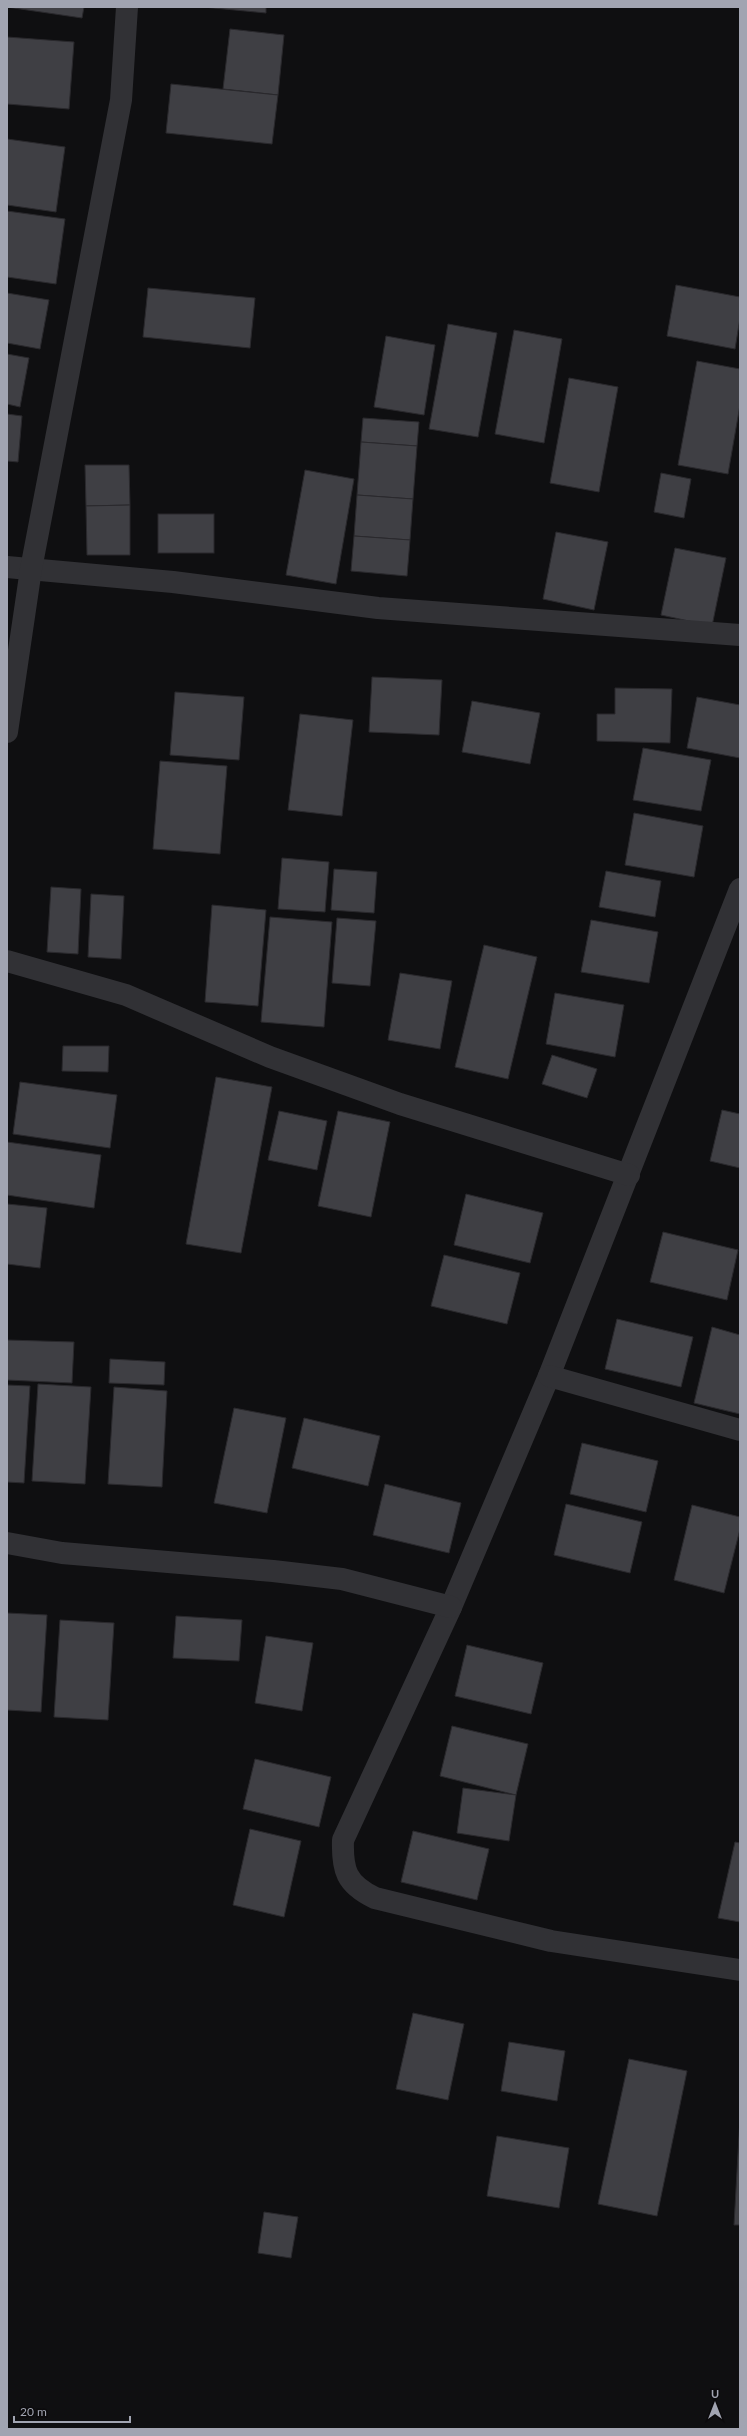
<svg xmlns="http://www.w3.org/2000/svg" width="747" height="2436" viewBox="0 0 747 2436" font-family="Lato,sans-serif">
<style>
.building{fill:#3f3f44;stroke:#2a292d}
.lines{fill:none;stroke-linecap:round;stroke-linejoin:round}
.minor{stroke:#313135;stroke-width:22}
</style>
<rect width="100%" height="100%" fill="#0f0f11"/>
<g class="building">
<polygon points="7,7 84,7 82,18"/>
<polygon points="203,7 266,7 266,13"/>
<polygon points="230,29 284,35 278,95 223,89"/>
<polygon points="7,37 74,42 69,109 7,104"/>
<polygon points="171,84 278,95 272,144 166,133"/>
<polygon points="7,139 65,147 56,212 7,205"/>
<polygon points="7,211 65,219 56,284 7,277"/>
<polygon points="676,285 740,297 740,318 735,349 667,336"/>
<polygon points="148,288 255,298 250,348 143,337"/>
<polygon points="7,293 49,300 40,349 7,343"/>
<polygon points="448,324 497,333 478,437 429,429"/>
<polygon points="514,330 562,339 544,443 495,434"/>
<polygon points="386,336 435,345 424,415 374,407"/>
<polygon points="7,354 29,358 20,407 7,404"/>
<polygon points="697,361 740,369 740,405 728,474 678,465"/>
<polygon points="569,378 618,387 599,492 550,483"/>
<polygon points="7,414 22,416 18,462 7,461"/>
<polygon points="363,418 419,422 417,446 361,442"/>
<polygon points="361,442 417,446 413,499 357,495"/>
<polygon points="85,465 129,465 130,505 86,506"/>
<polygon points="305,470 354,479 336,584 286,575"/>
<polygon points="661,473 691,479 684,518 654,512"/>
<polygon points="357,495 413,499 410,540 354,536"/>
<polygon points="130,505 130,555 87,555 86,506"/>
<rect x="158" y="514" width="56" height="39"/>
<polygon points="556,532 608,542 594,610 543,599"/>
<polygon points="354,536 410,540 407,576 351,571"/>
<polygon points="675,548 726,558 712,626 661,615"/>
<polygon points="372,677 442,680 439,735 369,732"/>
<polygon points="615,688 672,689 670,743 597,741 597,714 615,714"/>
<polygon points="175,692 244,697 239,760 170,755"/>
<polygon points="697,697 740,705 740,758 687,748"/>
<polygon points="472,701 540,713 530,764 462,752"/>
<polygon points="300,714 353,720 342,816 288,810"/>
<polygon points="643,748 711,760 701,811 633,800"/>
<polygon points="160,761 227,766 220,854 153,849"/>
<polygon points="634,813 703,826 694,877 625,865"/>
<polygon points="282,858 329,862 325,912 278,909"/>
<polygon points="334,869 377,872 374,913 331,910"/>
<polygon points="606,871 661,881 655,917 599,907"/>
<polygon points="51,887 81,889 78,954 47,952"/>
<polygon points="91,894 124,896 121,959 88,957"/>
<polygon points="212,905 266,910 258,1006 205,1002"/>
<polygon points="270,917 332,922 324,1027 261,1022"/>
<polygon points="337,918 376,921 370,986 332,983"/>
<polygon points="591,920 658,932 649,983 581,972"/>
<polygon points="484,945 537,957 508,1079 455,1067"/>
<polygon points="400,973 452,981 440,1049 388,1040"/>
<polygon points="555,993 624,1005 615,1057 546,1044"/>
<polygon points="63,1046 109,1046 108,1072 62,1071"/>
<polygon points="552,1055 597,1069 587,1098 542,1084"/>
<polygon points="216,1077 272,1087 241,1253 186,1244"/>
<polygon points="20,1082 117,1095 110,1148 13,1134"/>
<polygon points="722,1110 740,1114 740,1168 710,1161"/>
<polygon points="279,1111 327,1121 317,1170 268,1160"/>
<polygon points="338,1111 390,1122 371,1217 318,1206"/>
<polygon points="7,1142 101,1155 94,1208 7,1195"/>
<polygon points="466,1194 543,1213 530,1263 454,1245"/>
<polygon points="7,1204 47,1208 40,1268 7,1264"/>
<polygon points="663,1232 738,1250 727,1300 650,1282"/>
<polygon points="444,1255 520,1273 507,1324 431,1306"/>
<polygon points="617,1319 693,1337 681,1387 605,1369"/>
<polygon points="712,1327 740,1335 740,1414 694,1403"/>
<polygon points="7,1340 74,1342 72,1383 7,1380"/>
<polygon points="110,1359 165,1362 164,1385 109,1383"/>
<polygon points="38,1384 91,1387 85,1484 32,1481"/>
<polygon points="7,1385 30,1386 24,1483 7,1482"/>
<polygon points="114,1387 167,1391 162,1487 108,1484"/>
<polygon points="234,1408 286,1418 267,1513 214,1503"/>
<polygon points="304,1418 380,1436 368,1486 292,1468"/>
<polygon points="582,1443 658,1461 646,1512 570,1494"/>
<polygon points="385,1484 461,1503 449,1553 373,1535"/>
<polygon points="566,1504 642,1522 630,1573 554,1555"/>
<polygon points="692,1505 740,1517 740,1529 724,1593 674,1580"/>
<polygon points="7,1613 47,1615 41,1712 7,1710"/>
<polygon points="176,1616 242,1620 239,1661 173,1658"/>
<polygon points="60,1620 114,1623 108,1720 54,1717"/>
<polygon points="266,1636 313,1643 302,1711 255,1703"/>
<polygon points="467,1645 543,1663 531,1714 455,1696"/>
<polygon points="452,1726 528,1744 516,1795 440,1776"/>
<polygon points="255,1759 331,1777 319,1827 243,1809"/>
<polygon points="463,1788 516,1795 509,1841 457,1833"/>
<polygon points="250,1829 301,1841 284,1917 233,1905"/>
<polygon points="413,1831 489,1849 477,1900 401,1882"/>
<polygon points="735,1842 740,1843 740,1922 718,1918"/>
<polygon points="413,2013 464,2024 448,2100 396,2089"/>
<polygon points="509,2042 565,2051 557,2101 501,2091"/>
<polygon points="629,2059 687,2071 657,2216 598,2204"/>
<polygon points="740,2118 740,2225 734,2225"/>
<polygon points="497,2136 569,2148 559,2208 487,2196"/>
<polygon points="264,2212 298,2217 291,2258 258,2253"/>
</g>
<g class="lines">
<g class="minor">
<polyline points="7,567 173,582 378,608 740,635"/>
<polyline points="7,732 31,569 121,100 127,7"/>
<path d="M740 889 549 1376 451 1607 343 1840C342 1870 346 1884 375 1898L551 1941 740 1970"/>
<polyline points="7,961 126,995 270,1057 400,1104 629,1175"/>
<polyline points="549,1376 740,1430"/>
<polyline points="7,1543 62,1553 273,1571 342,1579 451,1607"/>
</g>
</g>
<rect width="747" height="2436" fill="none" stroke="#a1a4b1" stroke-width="16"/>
<g transform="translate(715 2404)" stroke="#0b0a0c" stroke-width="3" paint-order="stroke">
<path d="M0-3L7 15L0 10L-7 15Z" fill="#a1a4b1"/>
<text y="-6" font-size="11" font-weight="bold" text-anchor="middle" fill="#a1a4b1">U</text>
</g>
<path d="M14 2416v6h116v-6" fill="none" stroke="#a1a4b1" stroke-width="2"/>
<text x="20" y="2416" font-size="12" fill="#a1a4b1" stroke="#0b0a0c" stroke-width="3" paint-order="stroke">20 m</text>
</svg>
